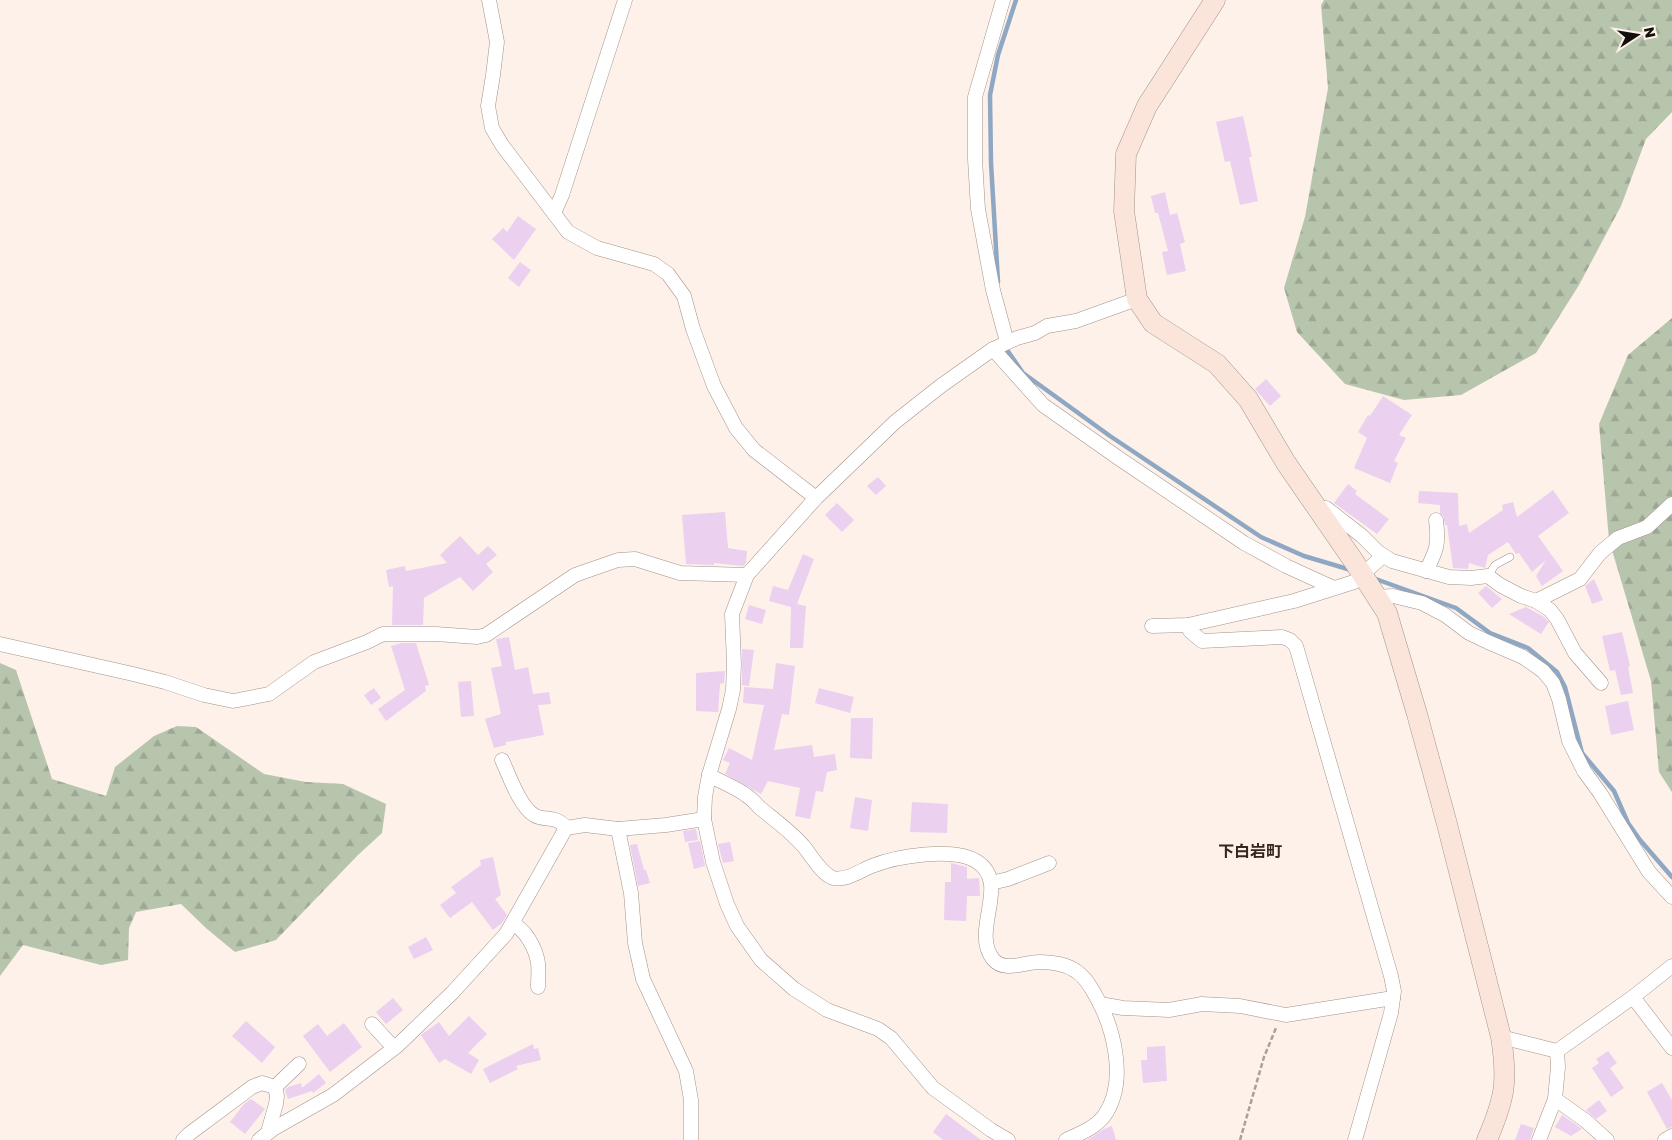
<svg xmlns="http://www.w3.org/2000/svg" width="1672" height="1140" viewBox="0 0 1672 1140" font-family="'Golos Text','Noto Sans JP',sans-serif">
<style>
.forest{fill:url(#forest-firs)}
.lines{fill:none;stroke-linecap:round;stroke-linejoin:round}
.stream{stroke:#8ea8c4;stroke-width:4.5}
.building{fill:#ebd0ef}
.lane-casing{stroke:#9f938d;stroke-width:8}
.street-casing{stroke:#9f938d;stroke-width:15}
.secondary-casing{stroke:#9f938d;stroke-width:21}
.path{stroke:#a9a09a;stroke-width:2.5;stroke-dasharray:5 2.5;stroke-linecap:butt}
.lane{stroke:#fff;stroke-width:7}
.street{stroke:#fff;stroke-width:14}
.secondary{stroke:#fbe5db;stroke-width:20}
.labels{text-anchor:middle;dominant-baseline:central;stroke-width:4;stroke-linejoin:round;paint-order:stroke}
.quarter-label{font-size:16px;font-weight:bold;fill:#312823;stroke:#fdf1ea}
</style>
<defs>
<pattern id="forest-firs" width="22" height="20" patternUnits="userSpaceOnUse" patternTransform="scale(1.25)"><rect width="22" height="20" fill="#b8c5ad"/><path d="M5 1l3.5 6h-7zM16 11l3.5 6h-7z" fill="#9da894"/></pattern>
</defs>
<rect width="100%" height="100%" fill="#fdf1ea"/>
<g class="forest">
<polygon points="1324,0 1672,0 1672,112 1646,139 1621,206 1579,285 1536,353 1461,395 1404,400 1345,384 1297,332 1284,288 1305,217 1328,88 1321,5"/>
<polygon points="1672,318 1672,792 1659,772 1651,681 1609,540 1599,424 1628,355"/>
<polygon points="0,663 16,670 52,779 106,796 115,767 154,736 177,726 196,727 264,774 306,782 343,784 386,804 382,833 358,855 276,940 235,952 207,929 181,904 136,912 129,928 128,960 101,965 23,945 0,976"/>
</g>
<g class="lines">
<g class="stream">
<polyline points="998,282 991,163 990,95 998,55 1016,0"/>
<polyline points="1005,347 1023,373 1110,436 1261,537 1304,556 1351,570"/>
<polyline points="1373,578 1456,608 1490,633 1528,648 1557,672 1565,687 1582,753 1614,791 1628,823 1640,840 1672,877"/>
</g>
</g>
<g class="building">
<polygon points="1243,116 1252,157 1249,157 1258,201 1240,205 1230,161 1225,162 1216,122"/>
<polygon points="1165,192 1170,215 1177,213 1185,242 1180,244 1186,271 1167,275 1162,252 1168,251 1158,213 1155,213 1151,196"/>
<polygon points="518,216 536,229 514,260 492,239 503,228 507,232"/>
<polygon points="520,262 531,270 519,287 508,278"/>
<polygon points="1266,379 1281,396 1270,406 1255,389"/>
<polygon points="1383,396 1412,415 1399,435 1406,438 1394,461 1398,463 1390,483 1354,468 1367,438 1358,432 1368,415 1370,416"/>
<polygon points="878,477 886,486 876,495 867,486"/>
<polygon points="1348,484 1357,491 1355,494 1389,519 1377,534 1334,503"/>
<polygon points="1553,490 1569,513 1538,536 1563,571 1542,586 1536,576 1546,560 1532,572 1519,553 1516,554 1508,542 1488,555 1485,568 1469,563 1468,569 1453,568 1447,525 1445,525 1443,515 1440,513 1440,505 1418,503 1419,491 1458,493 1459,526 1467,524 1469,533 1503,510 1502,505 1513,502 1517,517"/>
<polygon points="837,503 854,520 842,532 825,515"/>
<polygon points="725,512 728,548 747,551 746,563 743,566 714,563 714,565 686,564 682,515"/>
<polygon points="460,536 478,555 488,546 497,555 486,564 493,572 473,591 460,577 424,598 423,625 392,625 393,586 389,587 386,570 405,566 406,571 447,563 440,555"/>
<polygon points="803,554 814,559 797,604 806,606 803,648 790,648 791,607 769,601 773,586 788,590"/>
<polygon points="1594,579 1603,600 1592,604 1585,586"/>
<polygon points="1486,586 1502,599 1492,608 1478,593"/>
<polygon points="749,605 766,610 762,624 745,619"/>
<polygon points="1526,607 1544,617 1549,622 1541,634 1509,614"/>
<polygon points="1622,632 1630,666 1628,667 1633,693 1621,695 1615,670 1610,671 1602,636"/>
<polygon points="509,637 515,670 528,667 533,694 549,692 551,704 538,705 544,735 506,742 506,745 494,748 485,719 501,714 491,668 502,666 496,639"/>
<polygon points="402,643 416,643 429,685 425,686 426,691 386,721 378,709 405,690 391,646"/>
<polygon points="742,649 754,650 749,686 742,685"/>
<polygon points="776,663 795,666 789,715 782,714 774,750 812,745 814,757 835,754 837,770 827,772 823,792 816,791 810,819 795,816 800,788 768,781 761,794 725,774 730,763 723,760 729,748 752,760 764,705 743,703 744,687 773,689"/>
<polygon points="725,671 724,683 720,684 718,712 696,711 696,673"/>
<polygon points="471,681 474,716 461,717 458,682"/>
<polygon points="374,688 381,698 371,705 364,695"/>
<polygon points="819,688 854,697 850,713 815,703"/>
<polygon points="1628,701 1634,730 1611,735 1605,706"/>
<polygon points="851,718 873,718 872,759 850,758"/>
<polygon points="855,797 872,800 868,831 850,828"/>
<polygon points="912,802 948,804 947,833 910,832"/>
<polygon points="696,829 698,840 685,842 683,831"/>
<polygon points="700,841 705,866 694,869 688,843"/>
<polygon points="730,842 734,861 723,863 718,844"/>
<polygon points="637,844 644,870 646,870 650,883 638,886 630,845"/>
<polygon points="493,857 501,895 495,899 507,915 502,923 493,930 472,902 450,918 440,905 456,893 451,887 481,865 480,860"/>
<polygon points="951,863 967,867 967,879 979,878 980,896 967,896 966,921 944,920 945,882 951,882"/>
<polygon points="426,937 433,950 414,959 408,947"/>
<polygon points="393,998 403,1010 386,1024 376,1012"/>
<polygon points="469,1016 487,1034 468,1053 479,1060 471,1074 445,1059 439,1063 421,1035 439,1022 449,1036"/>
<polygon points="246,1021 275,1047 262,1063 232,1036"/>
<polygon points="344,1023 362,1047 330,1072 303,1036 318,1024 327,1036"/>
<polygon points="533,1044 534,1049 538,1048 541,1060 516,1066 518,1069 490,1083 483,1069"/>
<polygon points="1165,1046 1167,1081 1143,1083 1141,1060 1147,1060 1147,1047"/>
<polygon points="1608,1051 1617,1063 1610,1068 1624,1088 1611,1097 1592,1068 1599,1063 1596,1059"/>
<polygon points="319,1074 326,1083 313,1093 312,1091 288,1099 285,1090 288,1087 301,1083 302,1088"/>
<polygon points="1662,1083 1672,1100 1672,1127 1667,1129 1647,1092"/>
<polygon points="251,1099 265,1109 245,1134 230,1122 244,1104"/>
<polygon points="1599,1100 1607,1111 1596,1119 1586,1110"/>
<polygon points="946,1114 981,1140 943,1140 933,1132"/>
<polygon points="1562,1115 1581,1128 1582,1129 1571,1136 1555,1127"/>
<polygon points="1521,1124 1534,1128 1530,1140 1515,1140"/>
<polygon points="1112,1126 1116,1140 1087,1140 1104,1129"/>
</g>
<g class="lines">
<g class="lane-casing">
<polyline id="lane" points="1488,576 1495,565 1510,557"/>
</g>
<g class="street-casing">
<g id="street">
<polyline points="489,0 497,42 493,75 488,106 492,128 502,145 568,232 597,248 654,264 668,274 684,296 693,329 714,386 736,428 754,450 816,498"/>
<polyline points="1003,0 975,97 975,159 978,209 993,290 1007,342"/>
<polyline points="554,213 562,195 625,0"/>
<polyline points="993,349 1043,405 1117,457 1244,543 1286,566 1334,588"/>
<polyline points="1317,508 1326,508 1362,536 1378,552 1392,561 1449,577 1471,578 1488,576 1500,585 1521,596 1536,601 1550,610 1557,619 1575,653 1601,683"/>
<path d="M1426 571C1437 550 1439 544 1436 520"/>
<polyline points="1376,597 1393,596 1422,603 1445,615 1469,633 1488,642 1523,657 1543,671 1553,683 1559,699 1569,741 1584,771 1600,793 1649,872 1672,897"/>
<polyline points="1536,601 1580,579 1600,553 1618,538 1647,527 1672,504"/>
<polyline points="1188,625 1190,631 1202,641 1282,637 1290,640 1296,646 1391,976 1394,991 1391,1013 1355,1140"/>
<polyline points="1152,626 1188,625 1294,601 1354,582 1383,556"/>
<polyline points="0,644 133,674 165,682 204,695 233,701 269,694 314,662 367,642 383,634 436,634 477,637 486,635 575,575 618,560 635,559 680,573 747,575"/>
<path d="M502 760C509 775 520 807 534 815 546 822 555 814 566 828"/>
<path d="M709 775C721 782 735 787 746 795 751 798 755 803 760 808 776 821 792 832 805 848 812 857 822 874 833 878 847 881 861 870 872 866 897 856 953 847 976 861 1012 883 970 930 993 959 1004 973 1025 962 1039 962 1051 962 1066 964 1076 971 1084 976 1088 983 1093 991 1113 1024 1129 1081 1104 1116 1095 1128 1079 1134 1066 1140"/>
<polyline points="618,829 631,893 635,943 643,979 686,1071 691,1100 691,1140"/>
<polyline points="991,883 1008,879 1049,863"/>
<path d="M512 924C525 928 536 949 538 963 539 970 538 979 538 987"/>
<polyline points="1633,997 1672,966"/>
<polyline points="1100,1004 1123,1008 1169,1010 1202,1004 1240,1006 1286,1015 1393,998"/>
<polyline points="372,1024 394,1048"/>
<polyline points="1501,1037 1557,1051 1633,997 1672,1048"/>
<polyline points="275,1087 299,1064"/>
<polyline points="1555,1099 1586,1121 1607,1140"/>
<polyline points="183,1140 189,1134 252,1087 262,1083 275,1087 277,1096 276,1104 268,1132"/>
<polyline points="259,1140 273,1129 333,1095 397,1046 452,993 506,934 566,828 585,825 618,829 666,825 704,819"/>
<polyline points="1008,1140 991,1130 933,1088 891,1038 878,1029 827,1010 794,989 761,960 737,926 727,904 713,862 704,819 705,797 709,775 729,709 733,690 734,664 732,614 747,575 816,498 895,422 942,385 993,349 1017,338 1035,333 1047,326 1076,321 1137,299"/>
<polyline points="1539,1140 1555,1099 1558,1067 1557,1051"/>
<polyline points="1665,1140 1672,1136"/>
</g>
</g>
<g class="secondary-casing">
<path id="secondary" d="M1215 0 1147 106 1126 154 1124 211 1137 299 1153 323 1217 364 1248 399 1286 463 1355 563 1387 613 1417 714 1447 824 1501 1037C1508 1082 1505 1098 1487 1140"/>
</g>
<polyline class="path" points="1240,1140 1264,1057 1276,1028"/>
<use href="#lane" class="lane"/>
<use href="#street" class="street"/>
<use href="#secondary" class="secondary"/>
</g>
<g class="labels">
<g class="quarter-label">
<text x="1250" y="851">下白岩町</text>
</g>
</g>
<g transform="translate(1637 35) rotate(78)" stroke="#fdf1ea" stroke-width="4" paint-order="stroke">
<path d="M0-4L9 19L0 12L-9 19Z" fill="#130f0c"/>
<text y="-8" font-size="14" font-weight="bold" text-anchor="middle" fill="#130f0c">N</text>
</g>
</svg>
